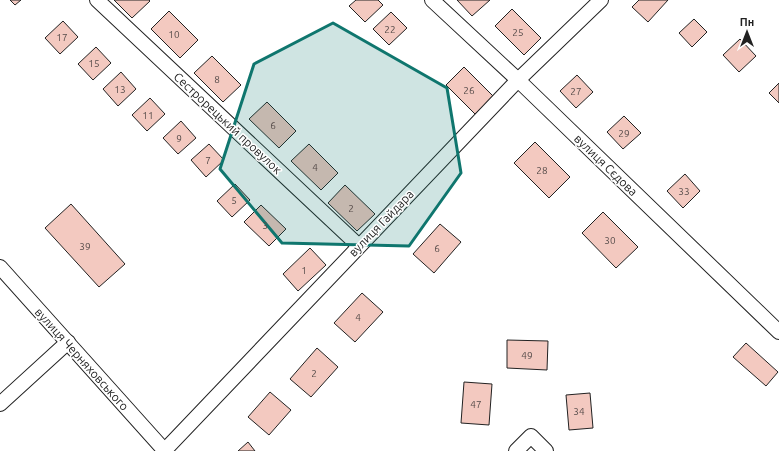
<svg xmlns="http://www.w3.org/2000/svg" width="779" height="451" viewBox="0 0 779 451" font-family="Ubuntu,sans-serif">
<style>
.building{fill:#f3c9c0;stroke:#222}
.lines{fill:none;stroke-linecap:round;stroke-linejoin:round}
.minor-casing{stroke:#222;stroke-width:16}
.minor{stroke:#fff;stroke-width:14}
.marked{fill:#0f766e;fill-opacity:0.2;stroke:#0f766e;stroke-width:3;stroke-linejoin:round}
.labels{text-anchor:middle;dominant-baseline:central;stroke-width:3;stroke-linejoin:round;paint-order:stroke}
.number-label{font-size:10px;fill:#564c4a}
.street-label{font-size:12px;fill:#222;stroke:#fff}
</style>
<rect width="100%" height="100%" fill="#fff"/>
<g class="building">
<polygon points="10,0 21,0 15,5"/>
<polygon points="114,0 149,0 150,1 132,18"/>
<polygon points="356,0 378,0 383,5 365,22 349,6"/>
<polygon points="457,0 490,0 472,16"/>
<polygon points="639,0 668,0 648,22 632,7"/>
<polygon points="512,9 541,38 524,55 495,26"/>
<polygon points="169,11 198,40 180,58 151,29"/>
<polygon points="391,12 407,28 389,45 373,29"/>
<polygon points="694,19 707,32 692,47 679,33"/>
<polygon points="63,21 78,37 60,54 45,38"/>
<polygon points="740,39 756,56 739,72 723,55"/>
<polygon points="96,47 111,63 93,80 78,64"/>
<polygon points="212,56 241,85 223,102 194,73"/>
<polygon points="464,67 493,96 475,114 446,85"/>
<polygon points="121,72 136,89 118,106 103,89"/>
<polygon points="577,75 593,92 576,108 560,91"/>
<polygon points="779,83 779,103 769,93"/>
<polygon points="150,98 165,114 147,131 132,115"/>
<polygon points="267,102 296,131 279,148 249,119"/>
<polygon points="624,116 641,133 623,149 607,132"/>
<polygon points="181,121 196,138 178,154 163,138"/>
<polygon points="535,142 570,177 549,198 514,163"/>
<polygon points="209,144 224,160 206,177 191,160"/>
<polygon points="309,144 338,173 321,190 291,161"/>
<polygon points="685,174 700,191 683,208 667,191"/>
<polygon points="235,184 250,200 232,217 217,201"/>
<polygon points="345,185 375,214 357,231 328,203"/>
<polygon points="71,204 125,264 99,287 45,228"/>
<polygon points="261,205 286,229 269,246 244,222"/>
<polygon points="603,212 638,247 616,268 582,233"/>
<polygon points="440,224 461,242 434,273 413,254"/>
<polygon points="310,248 326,265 298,291 283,274"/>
<polygon points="362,293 383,312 355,342 334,323"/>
<polygon points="507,340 548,341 547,370 507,368"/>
<polygon points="746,343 778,372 766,386 733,357"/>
<polygon points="317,348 338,367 311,397 290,379"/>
<polygon points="464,382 492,384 489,425 461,423"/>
<polygon points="270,392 291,410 269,435 248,417"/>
<polygon points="590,393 593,428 569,430 566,395"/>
<polygon points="248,442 255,451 238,451"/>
</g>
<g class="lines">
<g class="minor-casing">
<g id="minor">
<polyline points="97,0 359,246"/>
<polyline points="432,0 518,80 779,332"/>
<polyline points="0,267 165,451"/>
<polyline points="0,404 68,342"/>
<polyline points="164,451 518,80 601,0"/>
<polyline points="516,451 531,436 546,451"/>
</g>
</g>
<use href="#minor" class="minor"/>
</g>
<path class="marked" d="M333 23 447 88 461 173 409 246 282 243 220 169 254 64Z"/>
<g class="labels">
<g class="number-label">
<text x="390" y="29">22</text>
<text x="518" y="32">25</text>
<text x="174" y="34">10</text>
<text x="62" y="37">17</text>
<text x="94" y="63">15</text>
<text x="217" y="79">8</text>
<text x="120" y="89">13</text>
<text x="469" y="90">26</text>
<text x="576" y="91">27</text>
<text x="148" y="115">11</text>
<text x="273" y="125">6</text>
<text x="624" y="133">29</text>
<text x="179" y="138">9</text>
<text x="208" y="160">7</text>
<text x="315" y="167">4</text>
<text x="542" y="170">28</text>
<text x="684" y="191">33</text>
<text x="234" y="200">5</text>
<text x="351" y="208">2</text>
<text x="265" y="225">3</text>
<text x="610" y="240">30</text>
<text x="85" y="246">39</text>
<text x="437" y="248">6</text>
<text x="304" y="270">1</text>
<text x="358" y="317">4</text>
<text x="527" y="355">49</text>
<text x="314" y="373">2</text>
<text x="476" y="404">47</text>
<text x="579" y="411">34</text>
</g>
<g class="street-label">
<text transform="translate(228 123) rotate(43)">Сестрорецький провулок</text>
<text transform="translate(606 165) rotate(44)">вулиця Сєдова</text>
<text transform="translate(381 223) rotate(-46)">вулиця Гайдара</text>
<text transform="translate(82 359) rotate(48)">вулиця Черняховського</text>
</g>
</g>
<g transform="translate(747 32)" stroke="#ffffff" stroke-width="3" paint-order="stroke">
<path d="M0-3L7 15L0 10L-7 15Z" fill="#222222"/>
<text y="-6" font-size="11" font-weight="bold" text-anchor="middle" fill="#222222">Пн</text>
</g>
</svg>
